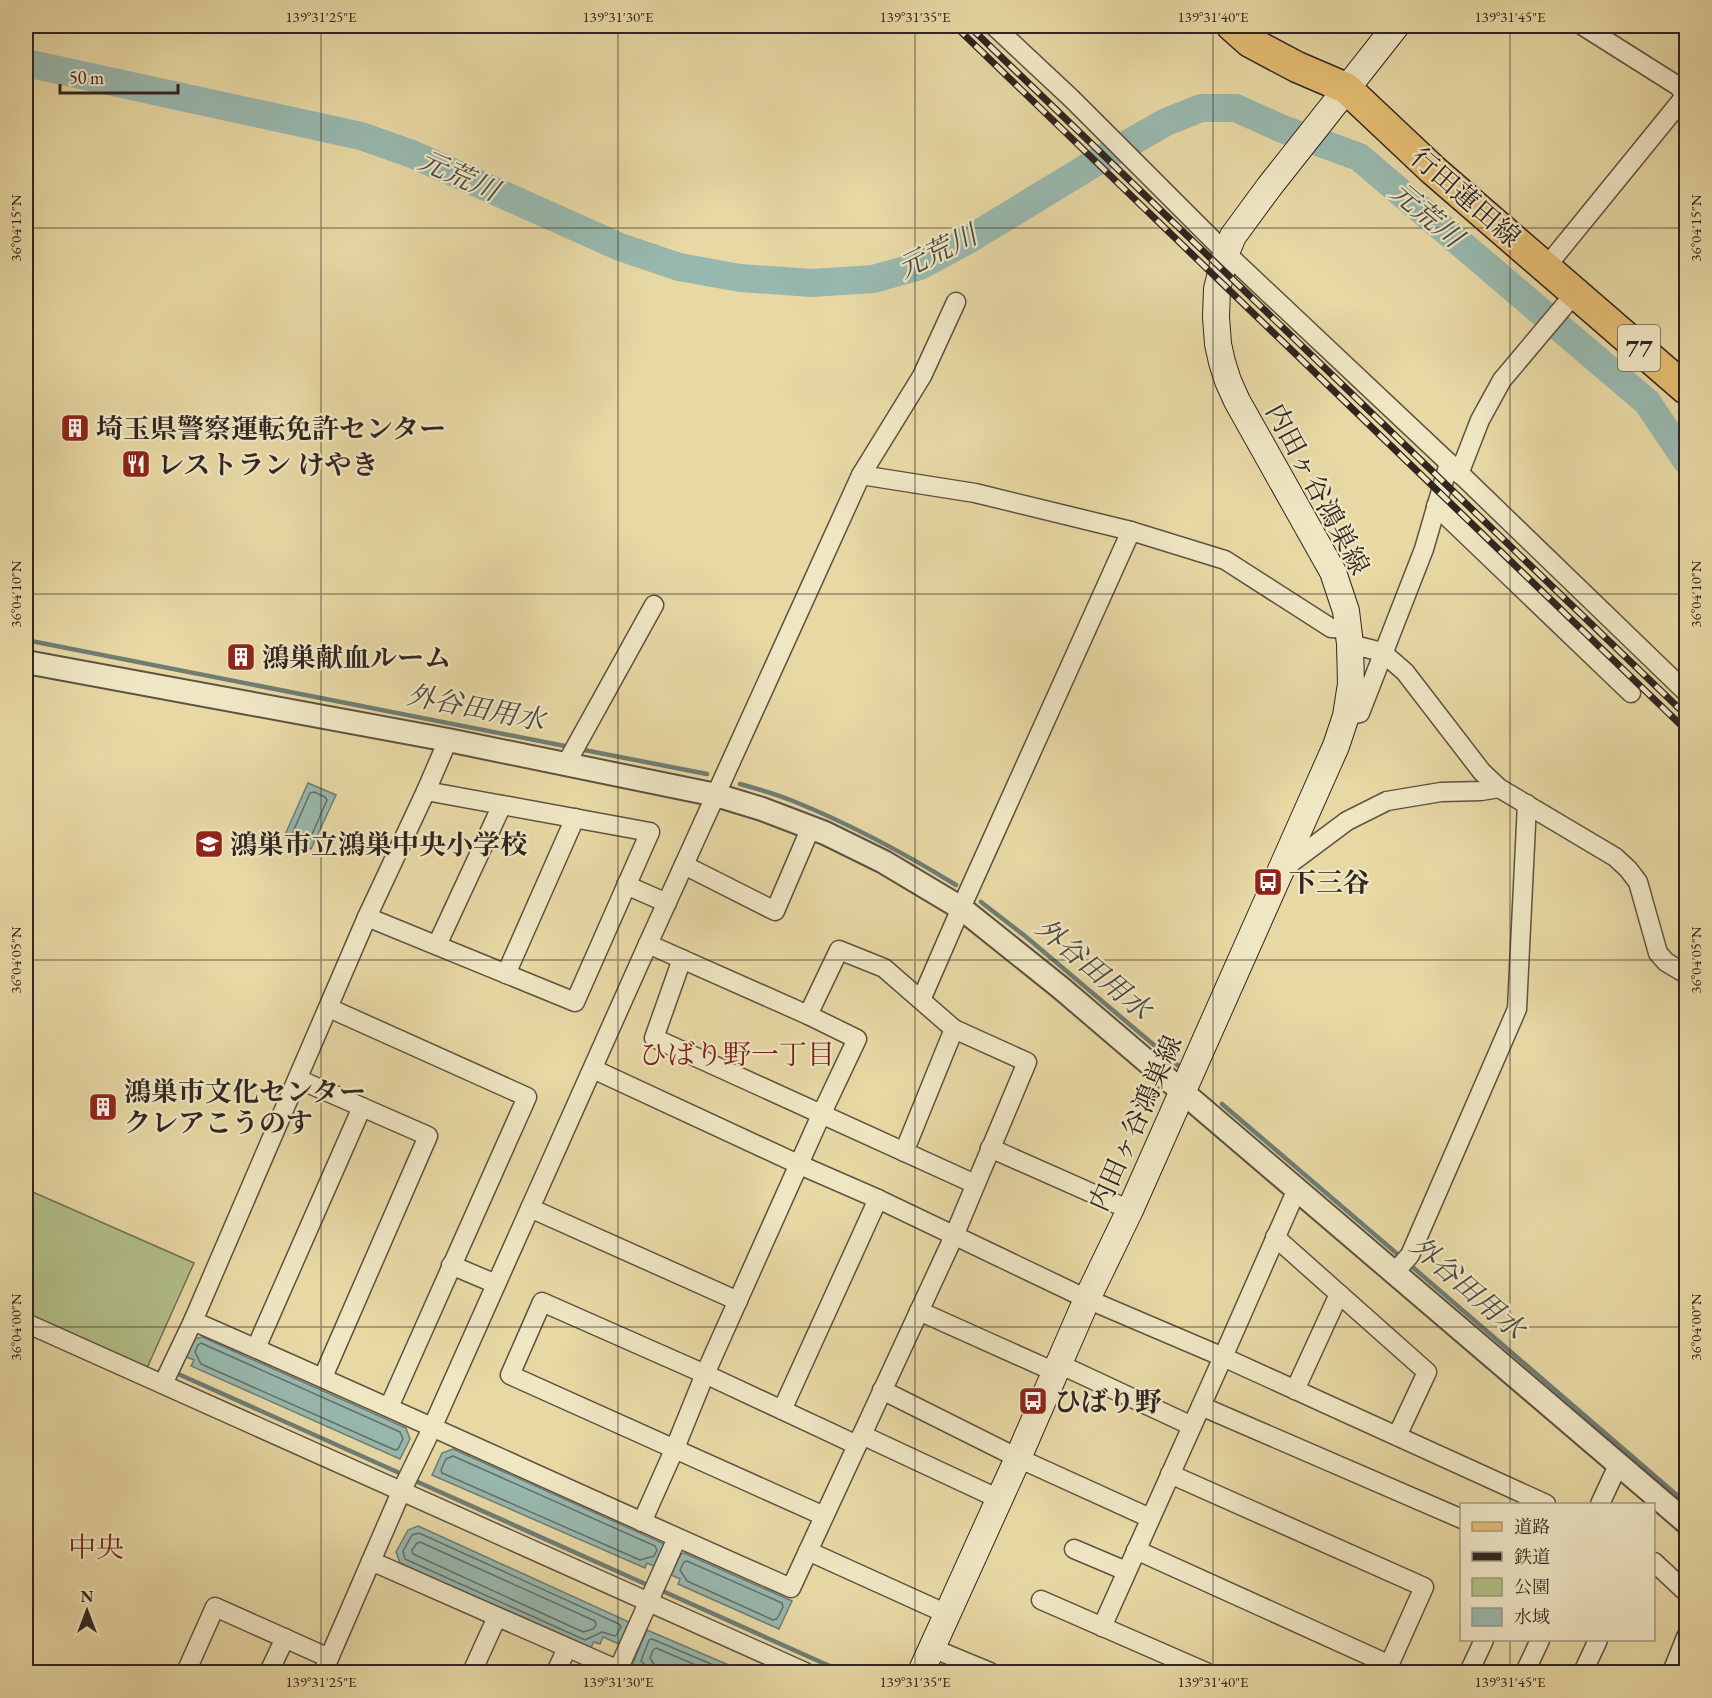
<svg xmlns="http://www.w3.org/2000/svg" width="1712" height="1698" viewBox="0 0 1712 1698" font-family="'EB Garamond','Noto Serif JP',serif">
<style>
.green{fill:#b2bf88;stroke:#727254;stroke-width:1.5}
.water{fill:#98b8ae;stroke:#6f7d75;stroke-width:1.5}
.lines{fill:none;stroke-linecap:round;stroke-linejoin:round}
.shore{stroke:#646e67;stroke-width:1.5}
.stream{stroke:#6f7d75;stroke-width:4.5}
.river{stroke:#98b8ae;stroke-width:28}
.minor-casing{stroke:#5e5241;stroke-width:21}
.tertiary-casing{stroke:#5e5241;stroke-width:26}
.secondary-casing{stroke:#312520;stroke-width:28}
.primary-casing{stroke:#312520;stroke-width:33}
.minor{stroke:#efe6c4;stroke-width:18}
.tertiary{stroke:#efe6c4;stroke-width:22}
.secondary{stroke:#efe6c4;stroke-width:26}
.primary{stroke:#e4bc72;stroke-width:30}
.rail-casing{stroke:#312520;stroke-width:7}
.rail{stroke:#efe6c4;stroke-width:4.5;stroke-dasharray:14;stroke-linecap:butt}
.ticks{fill:none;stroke:#312520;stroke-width:1.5;stroke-opacity:0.45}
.labels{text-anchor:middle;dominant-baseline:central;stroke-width:4.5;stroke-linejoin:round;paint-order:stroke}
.shield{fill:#efe6c4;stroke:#6a5f51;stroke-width:1.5}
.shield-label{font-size:26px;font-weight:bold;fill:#312520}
.street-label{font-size:27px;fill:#312520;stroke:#efe6c4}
.poi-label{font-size:27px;font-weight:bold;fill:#312520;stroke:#efe6c4;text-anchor:start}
.water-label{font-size:28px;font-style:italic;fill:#4b4a44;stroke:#efe6c4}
.neighbourhood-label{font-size:28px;fill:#7a1f14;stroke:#efe6c4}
.neatline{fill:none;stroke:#312520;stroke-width:2}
.ticks-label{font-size:15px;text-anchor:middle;fill:#312520}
</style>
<rect width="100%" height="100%" fill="#e7d8a4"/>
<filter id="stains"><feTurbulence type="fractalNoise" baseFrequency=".00333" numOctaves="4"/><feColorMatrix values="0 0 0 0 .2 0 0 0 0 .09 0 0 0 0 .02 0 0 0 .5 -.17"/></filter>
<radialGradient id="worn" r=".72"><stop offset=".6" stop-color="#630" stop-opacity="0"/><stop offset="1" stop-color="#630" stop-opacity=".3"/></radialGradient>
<polygon class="green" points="26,1189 194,1263 147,1368 26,1313"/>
<g class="water">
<polygon points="308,783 336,795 311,849 284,837"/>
<polygon points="202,1337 406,1428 410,1439 400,1459 191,1366 194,1360 186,1357 194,1339"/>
<polygon points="453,1449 662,1543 664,1547 656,1567 647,1563 645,1568 432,1475 442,1453"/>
<polygon points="418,1526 627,1621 629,1624 619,1644 603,1637 600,1644 594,1642 590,1649 400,1563 396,1552 408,1530"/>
<polygon points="684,1553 792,1601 779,1629 678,1584 680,1579 671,1575 681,1554"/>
<polygon points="647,1630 745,1672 647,1672 634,1666 633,1663"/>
</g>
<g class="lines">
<g class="shore">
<polygon points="314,792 325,797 327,800 310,839 307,840 294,835 293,832 310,793"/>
<polygon points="201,1343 400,1432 403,1439 398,1449 395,1450 201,1364 195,1352 198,1345"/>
<polygon points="453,1456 655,1546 657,1550 654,1556 640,1560 442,1473 441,1470 446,1459"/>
<polygon points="419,1533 619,1624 621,1627 617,1634 615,1636 602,1632 585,1640 405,1559 403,1551 412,1535"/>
<polygon points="420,1542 595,1621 596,1625 593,1629 583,1632 413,1554 412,1550 417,1543"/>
<polygon points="687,1561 782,1603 783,1607 777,1619 773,1620 687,1581 680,1570 684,1562"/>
<polyline points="648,1672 647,1667 641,1661 649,1640 652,1639 730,1672"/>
<polyline points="655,1672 655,1666 650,1658 653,1650 656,1648 712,1672"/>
</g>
<g class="stream">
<polyline points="26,640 570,747"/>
<polyline points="579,749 707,774"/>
<path d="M740 784C758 789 776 794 793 801 850 824 904 853 956 885"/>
<polyline points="981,902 1025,936 1180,1067"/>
<polyline points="1222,1104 1402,1258"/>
<polyline points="1409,1264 1686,1503"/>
<polyline points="176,1373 404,1475"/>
<polyline points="411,1479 650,1586"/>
<polyline points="658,1589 843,1672"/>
</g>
<polyline class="river" points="26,63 361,136 412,154 620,247 679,267 740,278 812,283 873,279 920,266 968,240 1101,159 1166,122 1201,108 1236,108 1280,128 1359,157 1647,402 1686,460"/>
<g class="minor-casing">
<g id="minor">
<polyline points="994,26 1072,99 1226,253 1449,463 1686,692"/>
<polyline points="1583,26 1678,86 1686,95"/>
<polyline points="1546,267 1686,95"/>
<polyline points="1459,474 1480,420 1502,380 1576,292"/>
<polyline points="861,475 975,493 1131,531 1225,560 1331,628 1349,629"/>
<polyline points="1436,506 1631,693"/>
<polyline points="1350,644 1382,652 1405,672 1482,772 1499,788 1615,857 1628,869 1638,882 1658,953 1666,962 1686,974"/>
<polyline points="1346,716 1360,713 1424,549 1449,463"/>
<polyline points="566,764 654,605"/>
<polyline points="684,865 775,911 811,827"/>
<polyline points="1284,868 1347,821 1387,801 1441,792 1481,791 1499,788"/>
<polyline points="626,885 667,903"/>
<polyline points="367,917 575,1002 650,832 426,791"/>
<polyline points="437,945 502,805"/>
<polyline points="682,959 654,1038 975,1184"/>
<polyline points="506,974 575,818"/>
<polyline points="921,1000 961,908 1131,531"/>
<polyline points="329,1008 527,1097 389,1407"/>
<polyline points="593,1069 800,1165 878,1199 1087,1299 1223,1357 1546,1504"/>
<polyline points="298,1079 428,1136 323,1377"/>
<polyline points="990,1148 1130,1210"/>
<polyline points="904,1152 954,1029"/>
<polyline points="530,1208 738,1301"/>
<polyline points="1275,1237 1427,1372 1397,1436"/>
<polyline points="451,1265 496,1284"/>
<polyline points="1395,1272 1410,1255 1517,1009 1527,804"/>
<polyline points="919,1311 1055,1372"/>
<path d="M193 1321C393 1408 591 1500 791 1588L954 1236 1027 1062 954 1029 884 968 839 950 808 1015"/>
<polyline points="26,1323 805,1672"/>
<polyline points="256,1348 362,1107"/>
<polyline points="1059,1364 1192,1426"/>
<polyline points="163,1384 193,1321 367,917 426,791 448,740"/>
<polyline points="882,1390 1018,1458 1150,1518"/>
<polyline points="1295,1390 1339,1294"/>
<polyline points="1201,1406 1462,1519"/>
<polyline points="782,1410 878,1199"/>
<polyline points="862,1435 999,1499"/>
<polyline points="1170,1474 1424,1587 1386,1672"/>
<polyline points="1600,1504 1619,1463"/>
<polyline points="824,1516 510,1375 542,1302 705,1374 857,1445"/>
<polyline points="642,1522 675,1448 705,1374 821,1115 857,1039 808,1015 648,944"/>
<polyline points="1074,1549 1126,1571"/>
<polyline points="1136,1550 1390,1665"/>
<polyline points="808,1551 947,1614"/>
<polyline points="371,1561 623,1672"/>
<polyline points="1654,1562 1686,1592"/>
<polyline points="1041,1600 1206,1672"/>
<polyline points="1102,1627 1223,1357 1297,1189"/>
<polyline points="932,1648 990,1672"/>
<polyline points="618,1670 677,1538"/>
<polyline points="186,1672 215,1607 329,1658"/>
<polyline points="269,1672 285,1638"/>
<polyline points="323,1672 401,1492 432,1428 648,944 861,475 922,376 956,302"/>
<polyline points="472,1672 497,1617"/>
<polyline points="556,1672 567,1648"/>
<polyline points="1469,1672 1484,1640"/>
<polyline points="1525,1672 1540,1640"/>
<polyline points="1583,1672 1598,1640"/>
<polyline points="1672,1672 1686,1637"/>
</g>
</g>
<g class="tertiary-casing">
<polyline id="tertiary" points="26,662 448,740 716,795 762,809 825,833 884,862 961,908 1061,988 1686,1522"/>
</g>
<g class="secondary-casing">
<polyline id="secondary" points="921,1672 1018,1458 1087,1299 1130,1210 1336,746 1346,716 1351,684 1350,644 1346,611 1333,572 1237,401 1228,381 1222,362 1218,344 1216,317 1217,289 1226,253 1233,236 1269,187 1396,26"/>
</g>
<g class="primary-casing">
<polyline id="primary" points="1232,26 1250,42 1297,67 1346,88 1433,170 1686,389"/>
</g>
<use href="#minor" class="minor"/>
<use href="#tertiary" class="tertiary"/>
<use href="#secondary" class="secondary"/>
<use href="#primary" class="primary"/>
<g class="rail-casing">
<g id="rail">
<polyline points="955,26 1686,730"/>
<polyline points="969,26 1686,715"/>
</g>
</g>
<use href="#rail" class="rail"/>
</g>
<path class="ticks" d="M321 26V1672M618 26V1672M915 26V1672M1213 26V1672M1510 26V1504M26 228H1686M26 594H1686M26 960H1686M26 1327H1686M1510 1640V1672"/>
<defs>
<g id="building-square" transform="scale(1.5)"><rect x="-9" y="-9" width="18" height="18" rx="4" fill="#8f2418" stroke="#efe6c4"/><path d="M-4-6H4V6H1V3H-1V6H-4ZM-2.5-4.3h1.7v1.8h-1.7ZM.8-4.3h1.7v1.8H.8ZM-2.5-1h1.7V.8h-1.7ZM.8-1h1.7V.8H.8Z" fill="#fff"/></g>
<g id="restaurant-square" transform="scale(1.5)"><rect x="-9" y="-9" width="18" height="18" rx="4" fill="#8f2418" stroke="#efe6c4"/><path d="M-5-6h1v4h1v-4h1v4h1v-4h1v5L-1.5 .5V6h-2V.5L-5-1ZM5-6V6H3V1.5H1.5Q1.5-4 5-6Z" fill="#fff"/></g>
<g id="school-square" transform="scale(1.5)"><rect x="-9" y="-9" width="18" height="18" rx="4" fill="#8f2418" stroke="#efe6c4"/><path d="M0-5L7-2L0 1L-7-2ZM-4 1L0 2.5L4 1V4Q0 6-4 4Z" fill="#fff"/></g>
<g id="bus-square" transform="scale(1.5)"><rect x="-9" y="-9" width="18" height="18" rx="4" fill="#8f2418" stroke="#efe6c4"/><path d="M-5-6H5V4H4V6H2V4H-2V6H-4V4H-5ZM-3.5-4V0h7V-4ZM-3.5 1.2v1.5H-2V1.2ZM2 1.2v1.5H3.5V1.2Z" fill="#fff"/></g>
</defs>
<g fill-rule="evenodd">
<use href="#building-square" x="75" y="428"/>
<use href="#restaurant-square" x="136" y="464"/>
<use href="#building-square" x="241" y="657"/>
<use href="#school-square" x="209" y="844"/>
<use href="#bus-square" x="1268" y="882"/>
<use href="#building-square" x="103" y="1107"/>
<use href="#bus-square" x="1033" y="1401"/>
</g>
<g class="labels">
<rect class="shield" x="1618" y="325" width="42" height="46" rx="4.5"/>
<g class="shield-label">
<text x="1639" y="348">77</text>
</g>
<g class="street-label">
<text transform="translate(1466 197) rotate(41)">行田蓮田線</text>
<text transform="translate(1318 489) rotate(62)">内田ヶ谷鴻巣線</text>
<text transform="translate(1135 1123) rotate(-66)">内田ヶ谷鴻巣線</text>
</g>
<g class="poi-label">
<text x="96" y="428">埼玉県警察運転免許センター</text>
<text x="157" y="464">レストラン けやき</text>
<text x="262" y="657">鴻巣献血ルーム</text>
<text x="230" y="844">鴻巣市立鴻巣中央小学校</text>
<text x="1289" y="882">下三谷</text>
<text x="124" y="1091">鴻巣市文化センター<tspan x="124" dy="31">クレアこうのす</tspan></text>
<text x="1054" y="1401">ひばり野</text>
</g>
<g class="water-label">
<text transform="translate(459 175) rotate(24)">元荒川</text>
<text transform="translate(1427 214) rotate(40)">元荒川</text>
<text transform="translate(937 251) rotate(-26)">元荒川</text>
<text transform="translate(476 707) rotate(11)">外谷田用水</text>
<text transform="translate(1094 968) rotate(40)">外谷田用水</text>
<text transform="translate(1468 1287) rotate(41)">外谷田用水</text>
</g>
<g class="neighbourhood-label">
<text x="737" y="1054">ひばり野一丁目</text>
<text x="96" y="1547">中央</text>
</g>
</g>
<rect width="1712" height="1698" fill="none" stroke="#e7d8a4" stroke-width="66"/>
<rect x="1460" y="1503" width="195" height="138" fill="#efe6c4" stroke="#a39982" stroke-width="1.5"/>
<rect x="1472" y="1522" width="30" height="9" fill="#e4bc72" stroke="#a39982" stroke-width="1.5"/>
<text x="1514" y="1533" font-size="18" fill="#312520">道路</text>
<rect x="1472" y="1552" width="30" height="9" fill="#312520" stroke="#a39982" stroke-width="1.5"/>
<text x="1514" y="1563" font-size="18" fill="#312520">鉄道</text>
<rect x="1472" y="1578" width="30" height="18" fill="#b2bf88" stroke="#a39982" stroke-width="1.5"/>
<text x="1514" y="1593" font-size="18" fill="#312520">公園</text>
<rect x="1472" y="1608" width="30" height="18" fill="#98b8ae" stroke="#a39982" stroke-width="1.5"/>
<text x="1514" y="1623" font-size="18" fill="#312520">水域</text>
<g transform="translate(87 1611)" stroke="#efe6c4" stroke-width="4.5" paint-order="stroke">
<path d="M0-4.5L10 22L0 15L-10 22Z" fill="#312520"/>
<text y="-9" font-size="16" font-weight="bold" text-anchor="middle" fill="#312520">N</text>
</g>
<path d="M60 84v9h118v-9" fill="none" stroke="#312520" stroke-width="3"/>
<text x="69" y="84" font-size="18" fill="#312520" stroke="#efe6c4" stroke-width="4.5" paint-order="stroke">50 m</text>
<rect x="33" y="33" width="1646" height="1632" class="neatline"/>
<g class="ticks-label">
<text x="321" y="22">139°31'25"E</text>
<text x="618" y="22">139°31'30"E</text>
<text x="915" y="22">139°31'35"E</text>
<text x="1213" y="22">139°31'40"E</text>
<text x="1510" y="22">139°31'45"E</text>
<text transform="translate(16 228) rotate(-90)" y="5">36°04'15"N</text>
<text transform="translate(1696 228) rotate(-90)" y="5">36°04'15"N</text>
<text transform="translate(16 594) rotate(-90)" y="5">36°04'10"N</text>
<text transform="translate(1696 594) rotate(-90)" y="5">36°04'10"N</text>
<text transform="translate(16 960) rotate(-90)" y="5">36°04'05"N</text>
<text transform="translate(1696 960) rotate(-90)" y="5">36°04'05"N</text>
<text transform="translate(16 1327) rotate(-90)" y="5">36°04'00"N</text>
<text transform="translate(1696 1327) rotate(-90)" y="5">36°04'00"N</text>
<text x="321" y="1687">139°31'25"E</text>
<text x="618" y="1687">139°31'30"E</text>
<text x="915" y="1687">139°31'35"E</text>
<text x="1213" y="1687">139°31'40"E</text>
<text x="1510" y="1687">139°31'45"E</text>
</g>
<rect width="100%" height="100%" filter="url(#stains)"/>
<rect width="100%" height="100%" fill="url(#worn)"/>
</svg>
